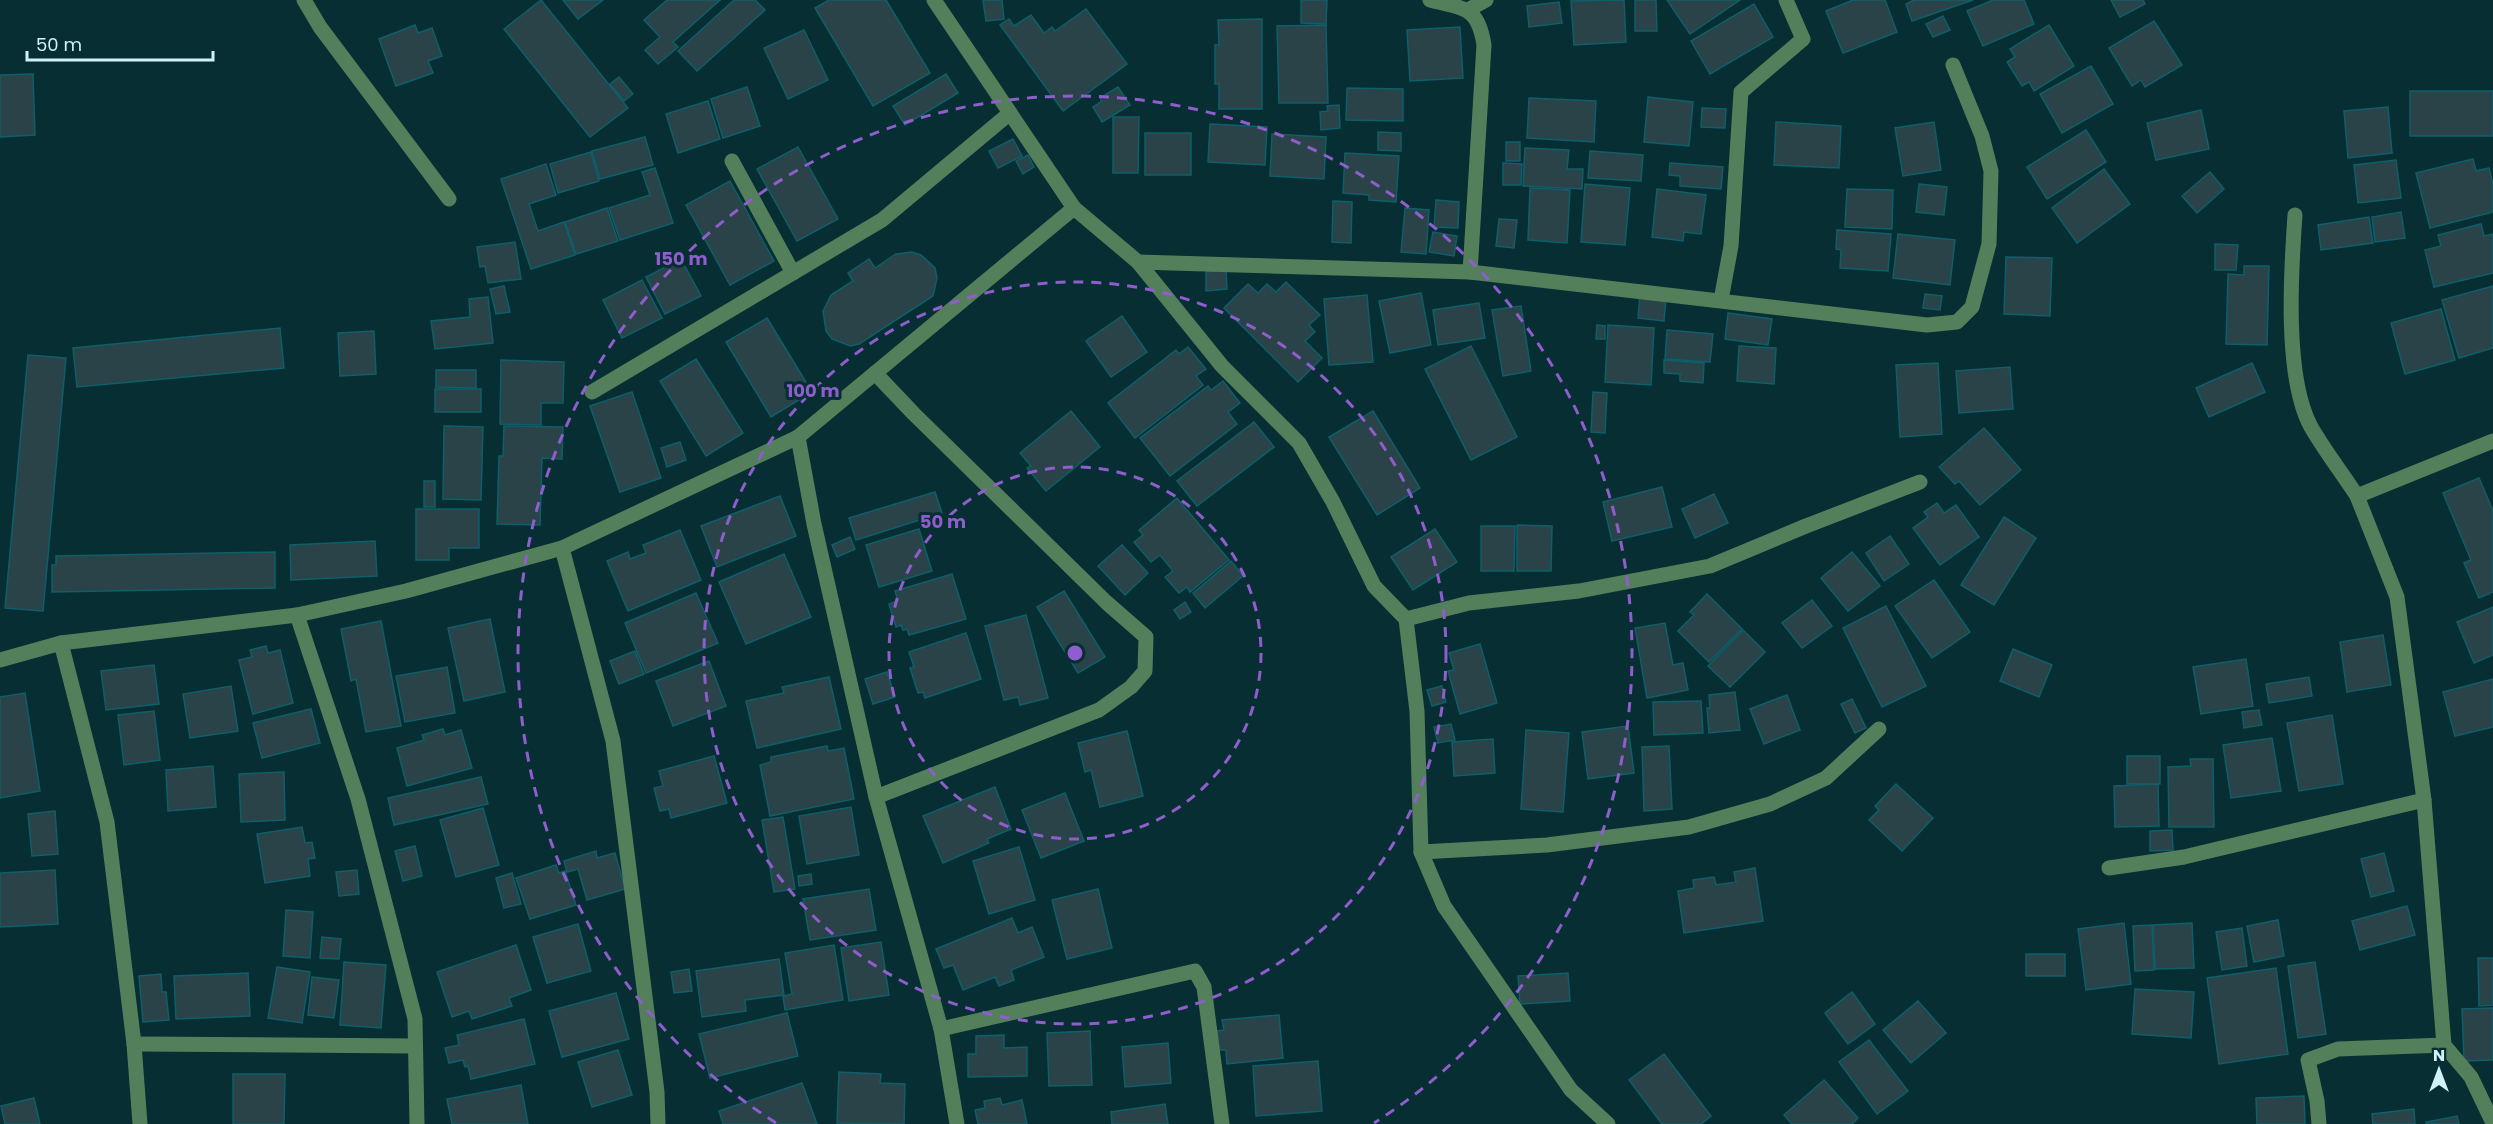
<svg xmlns="http://www.w3.org/2000/svg" width="2493" height="1124" viewBox="0 0 2493 1124" font-family="Poppins,sans-serif">
<style>
.building{fill:#294348;stroke:#0e5f6a;stroke-width:1.5}
.lines{fill:none;stroke-linecap:round;stroke-linejoin:round}
.minor{stroke:#547f5b;stroke-width:15}
.ring{fill:none;stroke:#905dcd;stroke-width:3;stroke-dasharray:10 8}
.centre{fill:#905dcd;stroke:#062e33;stroke-width:3}
.ring-label{font-size:18px;text-anchor:middle;font-weight:bold;fill:#905dcd;stroke:#062e33;stroke-width:6;stroke-linejoin:round;paint-order:stroke}
</style>
<rect width="100%" height="100%" fill="#062e33"/>
<g class="building">
<polygon points="541,0 628,108 590,137 504,29"/>
<polygon points="563,0 603,0 578,19"/>
<polygon points="667,0 720,0 673,42 678,47 658,64 645,50 660,37 644,20"/>
<polygon points="734,0 755,0 765,10 697,71 678,51"/>
<polygon points="829,0 886,0 930,73 873,106 815,8"/>
<polygon points="983,0 1002,0 1004,19 986,21"/>
<polygon points="1301,0 1327,0 1326,24 1301,23"/>
<polygon points="1624,0 1626,42 1574,45 1571,1"/>
<polygon points="1635,0 1656,0 1657,31 1635,31"/>
<polygon points="1667,0 1740,0 1690,34"/>
<polygon points="1853,0 1885,0 1897,32 1843,53 1826,11"/>
<polygon points="1973,0 1912,21 1906,4 1914,0"/>
<polygon points="1993,0 2024,0 2034,24 1983,46 1967,11"/>
<polygon points="2111,0 2143,0 2145,4 2120,17"/>
<polygon points="1559,2 1562,23 1529,27 1527,6"/>
<polygon points="1754,4 1773,37 1710,74 1691,41"/>
<polygon points="1086,9 1127,64 1063,111 1000,25 1009,19 1014,26 1031,15 1044,33 1052,27 1055,31"/>
<polygon points="1943,16 1950,30 1933,37 1926,24"/>
<polygon points="1262,19 1262,109 1219,109 1219,84 1215,84 1215,45 1219,45 1218,20"/>
<polygon points="2154,21 2182,65 2145,87 2141,80 2132,86 2109,48"/>
<polygon points="415,25 418,33 432,28 442,56 428,61 433,73 396,86 379,39"/>
<polygon points="1326,25 1328,103 1279,103 1277,26"/>
<polygon points="2049,25 2074,66 2034,91 2029,82 2022,86 2007,62 2015,57 2010,49"/>
<polygon points="1460,27 1463,78 1410,81 1407,30"/>
<polygon points="804,30 828,80 788,99 764,48"/>
<polygon points="2091,66 2113,104 2062,133 2040,94"/>
<polygon points="33,74 35,135 0,137 0,75"/>
<polygon points="946,74 958,93 905,125 893,106"/>
<polygon points="619,77 633,94 624,101 610,84"/>
<polygon points="747,87 760,126 723,138 711,99"/>
<polygon points="1118,87 1130,105 1102,122 1093,107 1102,101 1100,98"/>
<polygon points="1347,88 1403,89 1403,121 1346,120"/>
<rect x="2410" y="91" width="83" height="45"/>
<polygon points="1648,97 1693,102 1689,146 1644,142"/>
<polygon points="1529,98 1596,101 1594,142 1527,138"/>
<polygon points="708,101 720,139 678,153 666,114"/>
<polygon points="1339,105 1340,128 1321,130 1320,112 1328,111 1327,106"/>
<polygon points="2388,107 2392,153 2348,158 2344,111"/>
<polygon points="1702,108 1726,109 1725,128 1701,127"/>
<polygon points="2201,110 2209,149 2156,160 2147,123"/>
<polygon points="1113,117 1139,117 1138,173 1113,173"/>
<polygon points="1776,122 1841,126 1839,168 1774,165"/>
<polygon points="1934,122 1941,170 1903,176 1895,128"/>
<polygon points="1210,124 1267,127 1265,165 1208,162"/>
<polygon points="2086,130 2106,162 2047,199 2027,167"/>
<polygon points="1378,132 1401,133 1401,151 1378,150"/>
<rect x="1145" y="133" width="46" height="42"/>
<polygon points="1272,134 1326,137 1324,179 1270,176"/>
<polygon points="645,137 653,165 600,179 592,151"/>
<polygon points="1013,139 1022,156 998,168 989,151"/>
<rect x="1506" y="142" width="14" height="19"/>
<polygon points="798,147 838,219 797,241 757,169"/>
<polygon points="1525,148 1569,150 1567,169 1583,169 1582,189 1523,186"/>
<polygon points="1590,151 1643,155 1641,181 1588,178"/>
<polygon points="591,152 599,181 558,193 550,164"/>
<polygon points="1345,153 1399,156 1396,202 1369,200 1369,195 1343,193"/>
<polygon points="1028,155 1034,167 1023,174 1016,161"/>
<polygon points="2473,159 2476,171 2489,168 2493,184 2493,212 2430,228 2416,173"/>
<polygon points="2396,160 2401,198 2358,203 2354,165"/>
<polygon points="1503,163 1522,164 1521,185 1503,185"/>
<polygon points="1670,163 1723,167 1721,189 1680,186 1680,176 1669,175"/>
<polygon points="546,164 556,195 529,204 538,231 564,222 575,255 531,269 501,179"/>
<polygon points="655,168 673,223 620,240 609,208 650,195 642,172"/>
<polygon points="2104,169 2130,204 2077,243 2052,208"/>
<polygon points="2210,172 2224,189 2197,213 2182,196"/>
<polygon points="730,181 774,261 730,285 686,205"/>
<polygon points="1585,184 1630,188 1625,245 1581,242"/>
<polygon points="1919,184 1947,187 1944,215 1916,212"/>
<polygon points="1530,188 1570,190 1567,243 1528,240"/>
<polygon points="1657,189 1706,195 1701,234 1684,232 1683,241 1652,237"/>
<polygon points="1847,189 1893,190 1892,229 1845,227"/>
<polygon points="1436,200 1459,202 1458,228 1434,227"/>
<polygon points="1333,201 1352,202 1351,243 1332,242"/>
<polygon points="607,208 618,241 576,254 565,222"/>
<polygon points="1405,208 1429,210 1426,254 1401,252"/>
<polygon points="2401,212 2405,238 2375,242 2372,217"/>
<polygon points="2369,217 2373,243 2321,250 2318,225"/>
<polygon points="1499,219 1517,220 1514,248 1496,246"/>
<polygon points="2481,224 2484,236 2493,234 2493,273 2434,287 2425,250 2441,246 2438,235"/>
<polygon points="1837,230 1891,234 1888,271 1840,268 1841,250 1836,249"/>
<polygon points="1433,232 1457,236 1454,256 1429,252"/>
<polygon points="1898,234 1955,240 1950,285 1893,278"/>
<polygon points="515,242 521,279 488,283 485,266 480,267 477,247"/>
<polygon points="2215,244 2238,245 2236,270 2215,270"/>
<polygon points="912,252 921,255 935,268 937,278 933,296 859,344 850,346 832,339 826,331 823,311 831,295 853,281 848,273 869,259 875,268 896,254"/>
<polygon points="2006,257 2052,258 2050,316 2004,314"/>
<polygon points="681,259 701,296 665,314 646,277"/>
<polygon points="2244,266 2269,266 2267,345 2226,344 2228,274 2244,275"/>
<polygon points="1226,270 1227,289 1206,291 1206,272"/>
<polygon points="642,280 662,318 622,338 603,300"/>
<polygon points="1286,282 1320,315 1309,325 1315,332 1305,341 1322,358 1298,382 1224,308 1248,284 1258,293 1267,284 1276,292"/>
<polygon points="504,286 510,312 496,314 490,289"/>
<polygon points="2493,286 2493,348 2459,358 2442,300"/>
<polygon points="1421,293 1431,345 1390,353 1379,301"/>
<polygon points="1640,294 1666,297 1664,321 1638,318"/>
<polygon points="1925,294 1942,296 1940,310 1923,308"/>
<polygon points="1367,295 1373,362 1329,365 1324,299"/>
<polygon points="488,297 493,343 435,349 431,321 470,317 469,299"/>
<polygon points="1479,303 1485,338 1438,345 1433,310"/>
<polygon points="1521,306 1531,371 1503,376 1492,310"/>
<polygon points="2441,309 2455,360 2405,374 2391,323"/>
<polygon points="1728,313 1772,319 1768,345 1725,339"/>
<polygon points="1122,316 1147,352 1111,377 1086,341"/>
<polygon points="767,318 812,392 771,417 726,342"/>
<polygon points="1597,325 1605,326 1605,339 1596,339"/>
<polygon points="1608,325 1654,328 1651,385 1605,382"/>
<polygon points="280,328 284,368 77,387 73,348"/>
<polygon points="1667,330 1713,334 1710,362 1665,359"/>
<polygon points="374,331 376,374 340,376 338,333"/>
<polygon points="1471,346 1517,437 1471,460 1425,369"/>
<polygon points="1739,346 1776,348 1774,384 1737,381"/>
<polygon points="1188,347 1206,369 1196,376 1203,385 1135,438 1108,403 1176,350 1179,354"/>
<polygon points="28,355 66,358 43,611 5,608"/>
<polygon points="696,359 743,433 706,456 660,381"/>
<polygon points="501,360 564,362 563,403 541,403 541,425 500,424"/>
<polygon points="1664,360 1704,363 1703,383 1680,381 1680,374 1664,373"/>
<polygon points="1938,363 1942,434 1900,437 1896,365"/>
<polygon points="2252,363 2265,392 2209,417 2196,388"/>
<polygon points="2010,367 2013,409 1959,413 1956,371"/>
<polygon points="436,370 476,370 476,388 436,387"/>
<polygon points="1223,381 1240,403 1228,412 1237,424 1170,476 1140,438 1208,386 1211,390"/>
<rect x="435" y="389" width="46" height="23"/>
<polygon points="632,392 661,478 620,492 590,406"/>
<polygon points="1593,392 1607,393 1605,433 1591,432"/>
<polygon points="1071,411 1100,447 1046,491 1027,468 1031,466 1020,453"/>
<polygon points="1373,411 1420,488 1377,515 1329,437"/>
<polygon points="1254,422 1274,447 1197,506 1177,481"/>
<polygon points="444,426 483,427 481,500 443,499"/>
<polygon points="504,426 563,427 562,459 542,458 540,525 497,524 499,456 503,456"/>
<polygon points="1984,428 2021,470 1980,505 1959,481 1955,484 1939,467"/>
<polygon points="680,442 686,460 667,467 661,448"/>
<polygon points="2479,478 2493,511 2493,592 2479,598 2464,563 2471,560 2443,493"/>
<rect x="424" y="481" width="11" height="26"/>
<polygon points="1662,487 1672,527 1612,541 1603,502"/>
<polygon points="935,492 942,513 856,540 849,518"/>
<polygon points="1714,494 1728,523 1695,538 1682,509"/>
<polygon points="780,496 796,536 717,567 701,526"/>
<polygon points="1177,498 1229,560 1190,592 1187,587 1179,593 1165,577 1173,571 1160,555 1151,562 1134,542 1143,535 1139,530"/>
<polygon points="1937,503 1944,513 1956,505 1979,537 1940,565 1913,528 1928,517 1924,512"/>
<polygon points="416,509 479,509 479,548 449,548 449,560 416,560"/>
<polygon points="2004,517 2036,538 1994,605 1961,585"/>
<polygon points="1517,525 1552,526 1551,571 1517,571"/>
<polygon points="1481,526 1515,526 1514,571 1481,571"/>
<polygon points="919,529 932,571 879,587 866,545"/>
<polygon points="1435,529 1457,562 1413,590 1391,557"/>
<polygon points="680,530 701,580 628,611 607,561 628,552 630,559 646,553 643,545"/>
<polygon points="1890,536 1909,564 1884,581 1866,553"/>
<polygon points="850,537 855,549 837,557 832,545"/>
<polygon points="375,541 377,576 291,580 290,545"/>
<polygon points="1122,545 1148,573 1125,595 1098,566"/>
<polygon points="275,552 275,588 52,592 52,565 56,565 56,556"/>
<polygon points="1852,552 1880,586 1848,611 1821,578"/>
<polygon points="784,554 811,617 746,644 719,582"/>
<polygon points="1231,561 1243,576 1205,608 1193,593"/>
<polygon points="952,574 966,619 909,635 907,629 903,630 901,625 896,627 889,604 898,601 895,591"/>
<polygon points="1934,580 1970,632 1932,658 1895,606"/>
<polygon points="1064,591 1105,657 1078,673 1037,607"/>
<polygon points="696,593 718,643 646,673 625,623"/>
<polygon points="1707,594 1742,629 1709,662 1678,631 1694,615 1690,612"/>
<polygon points="1812,600 1832,626 1802,648 1782,623"/>
<polygon points="1185,602 1191,612 1180,619 1174,610"/>
<polygon points="1886,606 1926,686 1882,707 1843,628"/>
<polygon points="2493,607 2493,655 2474,663 2457,622"/>
<polygon points="1026,615 1048,698 1020,705 1018,697 1004,700 985,626"/>
<polygon points="490,619 505,692 464,701 448,628"/>
<polygon points="381,621 401,726 366,732 356,679 351,681 341,629"/>
<polygon points="1665,623 1673,665 1683,663 1688,690 1647,698 1635,628"/>
<polygon points="1743,630 1765,652 1730,687 1708,666"/>
<polygon points="966,633 981,679 925,698 923,692 918,693 910,668 914,667 909,652"/>
<polygon points="2383,635 2391,685 2347,692 2340,642"/>
<polygon points="1480,644 1497,703 1460,714 1448,671 1454,670 1449,653"/>
<polygon points="266,646 268,653 280,650 293,703 253,714 239,660 252,657 250,650"/>
<polygon points="2013,649 2052,665 2039,697 2000,681"/>
<polygon points="635,651 644,674 619,684 610,661"/>
<polygon points="2246,659 2253,706 2201,714 2193,667"/>
<polygon points="709,661 726,706 673,726 656,681"/>
<polygon points="154,665 159,704 106,710 101,671"/>
<polygon points="447,667 455,713 405,722 396,676"/>
<polygon points="887,672 895,697 873,704 865,679"/>
<polygon points="829,677 841,729 757,748 746,701 784,693 782,687"/>
<polygon points="2309,677 2312,696 2269,703 2266,684"/>
<polygon points="2493,679 2493,727 2455,736 2443,692"/>
<polygon points="231,686 238,731 190,738 183,694"/>
<polygon points="1442,686 1446,702 1432,706 1427,690"/>
<polygon points="1735,692 1740,730 1709,733 1707,708 1710,708 1709,695"/>
<polygon points="25,693 40,791 0,798 0,697"/>
<polygon points="1787,695 1800,730 1764,744 1750,709"/>
<polygon points="1852,699 1866,728 1855,733 1841,704"/>
<polygon points="1701,701 1703,733 1654,735 1653,702"/>
<polygon points="311,709 320,743 262,758 253,723"/>
<polygon points="2259,710 2262,725 2244,728 2242,712"/>
<polygon points="154,711 160,760 124,765 118,715"/>
<polygon points="2332,715 2343,784 2299,791 2287,723"/>
<polygon points="1451,724 1455,740 1438,743 1434,727"/>
<polygon points="1628,726 1634,773 1588,779 1582,732"/>
<polygon points="443,729 445,735 461,730 472,768 407,786 397,748 424,740 422,735"/>
<polygon points="1526,730 1569,733 1563,812 1521,809"/>
<polygon points="1127,731 1143,796 1100,807 1091,770 1085,772 1078,743"/>
<polygon points="2272,738 2281,791 2231,798 2223,745"/>
<polygon points="1493,739 1495,773 1454,776 1452,742"/>
<polygon points="827,746 828,751 844,748 854,799 770,816 760,765 771,762 771,757"/>
<polygon points="1669,746 1672,809 1644,811 1642,747"/>
<polygon points="714,756 727,803 671,818 669,809 660,811 654,788 663,786 659,771"/>
<rect x="2127" y="756" width="33" height="28"/>
<polygon points="2190,759 2213,759 2214,827 2169,827 2168,767 2191,766"/>
<polygon points="213,766 216,807 168,811 166,770"/>
<polygon points="284,772 285,820 241,822 239,774"/>
<polygon points="481,777 488,804 394,825 388,798"/>
<polygon points="1896,784 1933,818 1902,851 1869,820 1879,810 1875,806"/>
<polygon points="2158,784 2159,826 2115,827 2114,786"/>
<polygon points="995,787 1011,829 987,839 989,843 943,863 923,816"/>
<polygon points="1065,793 1084,841 1041,858 1022,810"/>
<polygon points="851,807 859,855 807,864 799,816"/>
<polygon points="483,808 499,865 456,877 440,820"/>
<polygon points="55,811 58,854 32,856 28,814"/>
<polygon points="783,817 795,889 774,892 762,820"/>
<polygon points="302,827 305,843 312,842 315,858 308,859 310,876 265,883 257,834"/>
<polygon points="2172,830 2173,850 2150,851 2150,831"/>
<polygon points="415,846 422,876 403,881 395,851"/>
<polygon points="1019,847 1035,900 989,914 973,861"/>
<polygon points="596,851 597,858 615,853 625,889 587,900 578,869 567,872 564,861"/>
<polygon points="2384,853 2394,891 2371,897 2361,859"/>
<polygon points="556,865 559,873 565,871 576,905 530,919 516,878"/>
<polygon points="1755,868 1763,921 1684,933 1678,891 1694,888 1693,880 1714,877 1716,885 1736,882 1734,872"/>
<polygon points="55,870 58,924 0,927 0,873"/>
<polygon points="357,870 359,894 339,896 336,872"/>
<polygon points="512,873 521,904 504,908 496,878"/>
<polygon points="811,874 812,884 799,886 798,876"/>
<polygon points="869,889 876,930 810,940 803,899"/>
<polygon points="1098,889 1112,948 1067,959 1052,900"/>
<polygon points="2407,906 2415,935 2360,950 2352,921"/>
<polygon points="286,910 313,912 310,958 283,956"/>
<polygon points="1012,918 1018,933 1032,927 1044,957 1011,970 1014,980 999,986 995,977 963,990 953,965 944,968 936,949"/>
<polygon points="2278,920 2284,956 2254,962 2247,926"/>
<polygon points="2124,923 2131,984 2086,990 2078,929"/>
<polygon points="2192,923 2194,968 2155,969 2153,925"/>
<polygon points="578,924 591,971 547,983 533,937"/>
<polygon points="2152,925 2154,970 2135,971 2133,926"/>
<polygon points="2242,928 2247,966 2222,970 2216,932"/>
<polygon points="322,937 341,939 339,959 320,958"/>
<polygon points="881,942 889,995 849,1001 841,948"/>
<polygon points="516,945 531,990 509,998 512,1006 472,1019 469,1011 452,1017 437,972"/>
<polygon points="834,945 843,1000 785,1010 783,996 792,994 785,953"/>
<rect x="2026" y="954" width="39" height="22"/>
<polygon points="2478,958 2493,958 2493,1005 2479,1006"/>
<polygon points="779,959 784,995 745,1000 746,1011 702,1017 696,971"/>
<polygon points="344,962 386,965 381,1028 340,1025"/>
<polygon points="2315,962 2326,1034 2298,1038 2288,966"/>
<polygon points="277,967 310,972 302,1023 268,1018"/>
<polygon points="2276,968 2288,1054 2219,1064 2207,978"/>
<polygon points="689,969 692,991 674,993 671,972"/>
<polygon points="248,973 250,1016 176,1019 174,976"/>
<polygon points="1568,973 1570,1001 1520,1004 1518,976"/>
<polygon points="161,974 162,992 166,992 169,1020 143,1022 139,976"/>
<polygon points="312,977 339,980 334,1018 308,1015"/>
<polygon points="2135,989 2194,992 2191,1038 2132,1034"/>
<polygon points="1852,992 1875,1024 1848,1044 1825,1013"/>
<polygon points="616,993 629,1039 562,1057 549,1011"/>
<polygon points="1918,1001 1946,1033 1911,1063 1883,1030"/>
<polygon points="2493,1008 2493,1060 2464,1061 2462,1009"/>
<polygon points="787,1013 798,1056 710,1078 699,1034"/>
<polygon points="1279,1015 1283,1058 1227,1064 1226,1050 1219,1050 1217,1031 1224,1030 1222,1020"/>
<polygon points="524,1019 535,1064 471,1079 468,1066 465,1067 463,1060 449,1063 445,1048 459,1045 457,1035"/>
<polygon points="1090,1031 1092,1085 1049,1086 1047,1033"/>
<polygon points="1004,1035 1004,1048 1027,1047 1027,1076 968,1077 968,1054 976,1054 976,1036"/>
<polygon points="1869,1040 1908,1091 1877,1114 1839,1062"/>
<polygon points="1168,1043 1171,1083 1125,1087 1122,1047"/>
<polygon points="618,1050 632,1095 592,1107 578,1062"/>
<polygon points="1664,1054 1711,1116 1701,1124 1662,1124 1629,1080"/>
<polygon points="1318,1061 1322,1111 1256,1116 1253,1066"/>
<polygon points="839,1072 881,1074 880,1083 905,1084 904,1124 837,1123"/>
<polygon points="233,1074 285,1074 284,1124 233,1124"/>
<polygon points="1824,1080 1858,1118 1852,1124 1792,1124 1784,1115"/>
<polygon points="802,1083 817,1124 723,1124 719,1111"/>
<polygon points="521,1085 528,1124 452,1124 447,1099"/>
<polygon points="2304,1096 2305,1124 2257,1124 2256,1098"/>
<polygon points="34,1098 40,1124 5,1124 1,1106"/>
<polygon points="1000,1098 1002,1105 1022,1100 1027,1124 978,1124 975,1110 985,1108 984,1101"/>
<polygon points="1165,1104 1168,1124 1112,1124 1111,1112"/>
<polygon points="2414,1109 2415,1124 2373,1124 2372,1114"/>
<polygon points="2457,1116 2459,1124 2426,1124 2426,1122"/>
</g>
<g class="lines">
<g class="minor">
<polyline points="304,0 320,27 449,199"/>
<polyline points="934,0 1074,208 1138,262 1222,366 1299,443 1333,502 1374,586 1406,619 1417,711 1421,852 1444,906 1571,1090 1608,1124"/>
<path d="M1430 0C1464 9 1478 6 1484 45L1470 272"/>
<polyline points="1468,10 1486,0"/>
<polyline points="732,161 793,273"/>
<path d="M2295 215C2291 271 2284 377 2311 427 2325 451 2342 473 2357 496L2493 441"/>
<polyline points="1138,262 1470,272 1927,325 1957,322 1972,307 1989,244 1991,171 1982,136 1953,65"/>
<polyline points="1721,300 1731,246 1741,92 1803,39 1786,0"/>
<polyline points="875,373 914,414 1106,602 1146,637 1145,671 1131,687 1099,710 876,797"/>
<polyline points="592,392 882,220 1010,113"/>
<polyline points="798,437 814,524 876,797 941,1029 957,1124"/>
<polyline points="2357,496 2397,597 2424,800 2444,1045 2471,1077 2493,1123"/>
<polyline points="562,548 613,741 657,1092 658,1124"/>
<polyline points="297,615 358,799 415,1019 417,1124"/>
<polyline points="1406,619 1469,603 1579,591 1710,566 1806,526 1920,482"/>
<polyline points="61,643 107,822 134,1044 140,1124"/>
<polyline points="0,660 61,643 297,615 406,591 562,548 798,437 1074,208"/>
<polyline points="1421,852 1547,845 1689,827 1770,804 1826,778 1879,729"/>
<polyline points="2109,868 2184,857 2424,800"/>
<polyline points="941,1029 1195,971 1204,987 1222,1124"/>
<polyline points="134,1044 415,1046"/>
<polyline points="2319,1124 2317,1101 2308,1060 2338,1049 2444,1045"/>
</g>
</g>
<g class="ring">
<circle cx="1075" cy="653" r="186"/>
<circle cx="1075" cy="653" r="371"/>
<path d="M776 1123A557 557 0 1 1 1374 1123"/>
</g>
<circle cx="1075" cy="653" r="9" class="centre"/>
<g class="ring-label">
<text x="681" y="265">150 m</text>
<text x="813" y="397">100 m</text>
<text x="943" y="528">50 m</text>
</g>
<g transform="translate(2439 1070)" stroke="#062e33" stroke-width="4.5" paint-order="stroke">
<path d="M0-4.5L10 22L0 15L-10 22Z" fill="#cff1f7"/>
<text y="-9" font-size="16" font-weight="bold" text-anchor="middle" fill="#cff1f7">N</text>
</g>
<path d="M27 51v9h186v-9" fill="none" stroke="#cff1f7" stroke-width="3"/>
<text x="36" y="51" font-size="18" fill="#cff1f7" stroke="#062e33" stroke-width="4.5" paint-order="stroke">50 m</text>
</svg>
